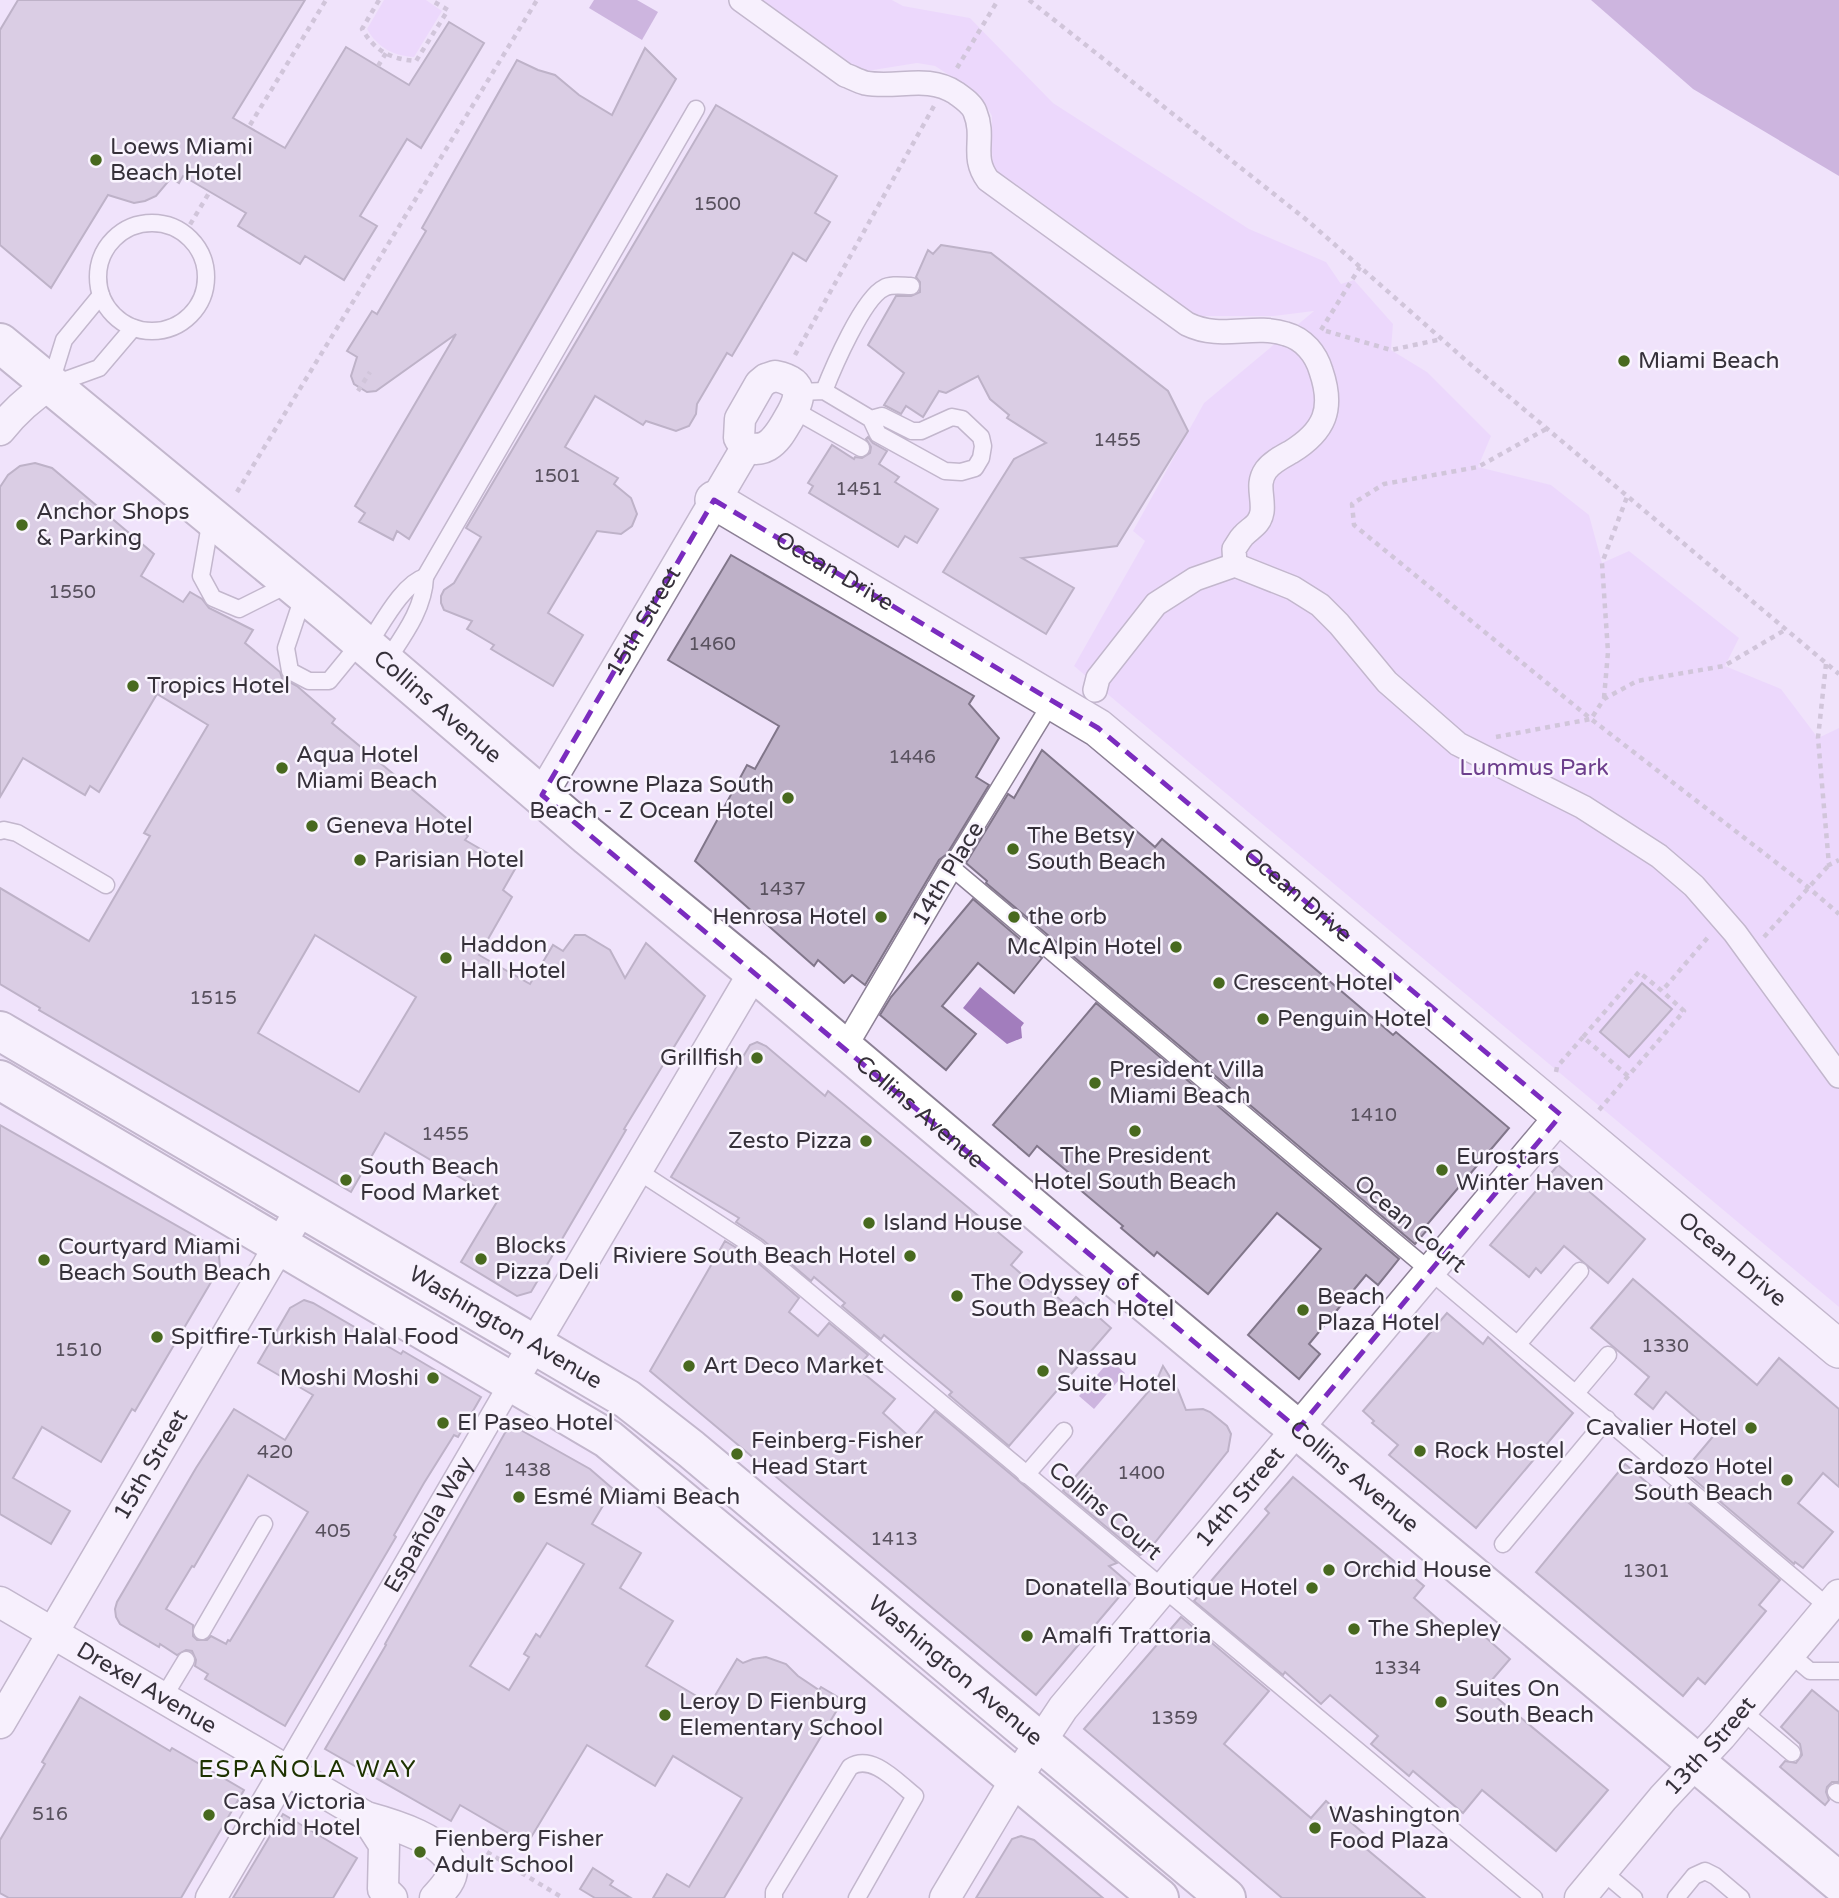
<svg xmlns="http://www.w3.org/2000/svg" width="1839" height="1898" viewBox="0 0 1839 1898" font-family="'Varela Round',sans-serif">
<style>
.green{fill:#e7cbfc}
.water{fill:#a27dbd}
.building{fill:#beb1c8;stroke:#81768a;stroke-width:2;fill-rule:evenodd}
.lines{fill:none;stroke-linecap:round;stroke-linejoin:round}
.service-casing{stroke:#8c8095;stroke-width:19}
.pedestrian-casing{stroke:#8c8095;stroke-width:26}
.minor-casing{stroke:#8c8095;stroke-width:33}
.tertiary-casing{stroke:#8c8095;stroke-width:40}
.secondary-casing{stroke:#8c8095;stroke-width:42}
.primary-casing{stroke:#8c8095;stroke-width:42}
.path{stroke:#aaa0b2;stroke-width:4.5;stroke-dasharray:5 5;stroke-linecap:butt}
.service{stroke:#fff;stroke-width:16}
.pedestrian{stroke:#fff;stroke-width:23}
.minor{stroke:#fff;stroke-width:30}
.tertiary{stroke:#fff;stroke-width:37}
.secondary{stroke:#fff;stroke-width:38}
.primary{stroke:#fff;stroke-width:38}
.marked{fill:none;stroke:#7b2cbf;stroke-width:5;stroke-dasharray:14 9;stroke-linejoin:round}
.poi-dot{fill:#48691f;stroke:#f9f4fe;stroke-width:2.5}
.labels{text-anchor:middle;dominant-baseline:central;stroke-width:5;stroke-linejoin:round;paint-order:stroke}
.number-label{font-size:19px;fill:#58515e}
.poi-label{font-size:23px;fill:#36313a;stroke:#f9f4fe;text-anchor:start}
.street-label{font-size:23px;fill:#36313a;stroke:#f9f4fe}
.park-label{font-size:23px;fill:#6d3e8c;stroke:#f9f4fe}
.neighbourhood-label{font-size:24px;letter-spacing:2px;fill:#1e3300;stroke:#f9f4fe}
</style>
<rect width="100%" height="100%" fill="#f0e3fb"/>
<g class="green">
<path d="M384 0H426L442 11 414 57C393 56 377 47 367 29Z"/>
<polygon points="758,0 892,0 903,6 970,18 1053,103 1249,229 1326,262 1341,284 1354,280 1393,324 1391,350 1427,372 1491,436 1478,467 1551,485 1589,515 1602,563 1629,551 1739,638 1725,666 1781,689 1818,738 1839,728 1839,1307 1074,666 1145,541 1133,531 1204,403 1314,311 1274,316 1195,316 994,172 991,143 992,116 980,95 935,66 917,63 861,72"/>
</g>
<g class="water">
<polygon points="594,0 637,0 658,12 642,40 589,8"/>
<polygon points="1591,0 1839,0 1839,176 1693,89"/>
<polygon points="980,987 1024,1023 1021,1027 1022,1038 1007,1044 963,1008"/>
<polygon points="1110,1360 1125,1373 1094,1409 1079,1396"/>
</g>
<g class="building">
<polygon points="18,0 305,0 233,118 285,148 346,47 409,85 449,22 484,43 421,148 407,139 360,216 377,226 344,280 305,256 300,264 238,226 246,213 183,176 179,183 171,178 156,196 145,201 134,203 108,195 51,288 0,245 0,30"/>
<polygon points="645,48 676,79 409,539 397,531 393,540 359,522 365,513 355,506 456,334 376,391 367,392 354,384 351,376 357,357 347,351 372,311 377,314 426,231 422,228 517,60 538,70 555,75 579,95 612,115"/>
<polygon points="716,105 837,176 815,213 830,222 806,261 793,253 732,356 727,353 697,404 696,414 689,426 676,431 646,421 643,425 595,396 565,447 618,478 614,484 631,498 637,514 632,526 621,534 597,531 548,613 583,635 553,686 491,649 494,645 467,629 472,621 444,610 441,603 441,596 444,590 454,583 481,537 466,528"/>
<polygon points="941,245 991,253 1168,391 1188,431 1117,546 1022,558 1074,588 1046,634 943,572 1014,459 1046,443 1007,418 1009,415 990,399 978,376 946,393 939,391 923,417 906,406 901,414 884,405 904,373 868,345 896,296 911,296 920,292 920,282 916,277 928,250 933,254"/>
<polygon points="868,437 873,443 887,451 879,464 899,477 895,482 938,509 917,543 905,536 898,547 809,493 813,486 808,483 832,445 854,459 855,457 862,458 870,453 871,447 866,439"/>
<path d="M35 463 52 468 154 554 141 576 183 602 190 592 202 599 209 608 253 630 245 643 280 672 282 678 297 686 335 719 332 723 468 836 465 840 515 869 503 890 512 897 479 955 530 984 553 945 563 951 575 935H585L610 950 625 978 646 943 705 996 624 1129 626 1130 531 1292 517 1296 461 1262 498 1200 385 1133 351 1192 39 1010 40 1008 0 984V888L89 941 150 836 144 833 208 725 157 694 99 792 90 786 85 795 23 758 0 797V487L8 475 20 466ZM315 935 416 997 359 1092 258 1033Z"/>
<polygon points="731,555 974,696 969,704 999,738 976,777 989,785 947,854 939,860 865,985 852,975 844,983 818,960 814,966 695,861 747,765 755,769 779,726 668,660"/>
<polygon points="1042,750 1155,847 1162,839 1393,1035 1396,1032 1509,1128 1425,1227 1428,1229 1415,1244 986,883 987,881 966,863 1008,794 1014,798"/>
<polygon points="973,899 1042,958 1014,993 978,963 942,1006 976,1034 946,1070 880,1015 891,997"/>
<polygon points="1642,983 1672,1009 1629,1057 1600,1032"/>
<polygon points="1096,1003 1399,1259 1378,1285 1366,1275 1309,1344 1320,1354 1299,1379 1248,1335 1321,1249 1277,1213 1208,1294 1157,1252 1154,1256 1121,1228 1123,1226 1065,1177 1068,1172 1037,1146 1029,1156 993,1125"/>
<polygon points="757,1042 766,1046 825,1096 828,1091 1022,1252 1011,1265 1041,1291 1044,1286 1068,1306 1076,1297 1111,1328 1009,1446 949,1395 952,1392 884,1335 881,1339 842,1306 845,1303 814,1277 811,1281 763,1240 736,1222 739,1218 671,1177 750,1045"/>
<polygon points="0,1125 216,1248 219,1256 220,1267 135,1411 132,1409 101,1462 42,1427 13,1478 70,1511 51,1544 0,1514"/>
<polygon points="1558,1165 1645,1239 1608,1283 1564,1246 1541,1273 1536,1268 1529,1277 1490,1245"/>
<polygon points="725,1241 750,1256 799,1298 789,1312 818,1336 829,1323 868,1355 857,1368 895,1399 883,1413 912,1439 935,1411 1117,1563 1109,1566 1130,1584 1036,1695 650,1371"/>
<polygon points="1633,1279 1757,1385 1779,1358 1839,1409 1839,1487 1823,1473 1798,1503 1833,1532 1803,1568 1795,1562 1794,1564 1684,1471 1715,1434 1666,1392 1653,1409 1635,1394 1649,1377 1591,1328"/>
<path d="M304 1300 313 1303 401 1354 403 1351 481 1397 458 1437 454 1435 424 1483 394 1535 396 1537 285 1726 205 1679 208 1674 195 1666 196 1660 192 1651 186 1650 177 1655 160 1644 159 1647 120 1624 116 1617 115 1609 117 1602 196 1468 234 1409 285 1440 313 1395 258 1363 290 1308ZM248 1475 308 1512 230 1641 228 1640 226 1644 211 1636 207 1640H197L193 1636V1625L166 1609 192 1566 194 1567Z"/>
<polygon points="1447,1313 1483,1344 1488,1337 1573,1413 1476,1528 1389,1455 1398,1445 1372,1423 1374,1421 1363,1411"/>
<polygon points="1163,1366 1178,1390 1186,1410 1203,1409 1210,1412 1227,1426 1231,1434 1228,1451 1149,1550 1140,1555 1063,1491 1155,1384"/>
<path d="M510 1424 590 1469 613 1489 592 1524 641 1553 620 1588 673 1621 646 1666 710 1704 737 1659 743 1663 753 1659 766 1657 786 1664 798 1676 819 1690 821 1687 843 1700 724 1898H653L667 1874 689 1887 742 1798 673 1756 655 1786 587 1745 527 1844 460 1805 451 1821 325 1749 386 1645 385 1644ZM547 1543 584 1564 540 1637 536 1634 524 1654 529 1657 509 1690 470 1666Z"/>
<polygon points="1625,1464 1663,1496 1670,1487 1780,1580 1759,1605 1766,1611 1705,1684 1698,1678 1683,1696 1536,1572"/>
<polygon points="1293,1477 1424,1586 1414,1598 1462,1640 1474,1627 1510,1659 1485,1688 1608,1790 1556,1851 1482,1790 1463,1813 1413,1771 1409,1776 1371,1744 1378,1736 1330,1695 1321,1704 1285,1672 1283,1675 1194,1601 1269,1513 1265,1509"/>
<polygon points="1181,1617 1269,1691 1224,1744 1311,1818 1326,1801 1369,1838 1363,1846 1425,1898 1282,1898 1084,1729"/>
<polygon points="1812,1690 1839,1712 1839,1782 1832,1782 1827,1787 1826,1792 1829,1800 1825,1805 1780,1767 1785,1761 1796,1763 1802,1755 1800,1744 1781,1727"/>
<polygon points="80,1697 170,1751 172,1748 244,1790 181,1898 9,1898 0,1893 0,1840 45,1764 42,1762"/>
<polygon points="283,1814 357,1858 333,1898 233,1898"/>
<polygon points="1021,1836 1034,1840 1103,1898 976,1898 1012,1839"/>
<polygon points="593,1868 613,1881 610,1885 631,1898 595,1898 580,1889"/>
</g>
<g class="lines">
<g class="service-casing">
<g id="service">
<circle cx="152" cy="277" r="54"/>
<polyline points="51,382 64,340 101,295"/>
<polyline points="52,385 99,368 133,328"/>
<path d="M824 391C833 368 863 298 884 288 891 284 903 286 911 286"/>
<polyline points="800,392 824,391 871,419 878,434 945,471 961,472 975,468 981,458 983,446 981,437 962,419 952,417 921,431 912,431 882,416 871,419"/>
<polyline points="794,410 861,448"/>
<polyline points="211,519 201,576 213,598 239,609 291,583"/>
<polyline points="425,577 696,109"/>
<polyline points="304,594 286,648 290,671 309,681 329,681 361,642"/>
<path d="M367 646C381 626 402 584 425 577 424 609 403 636 386 662"/>
<polyline points="1053,700 951,867 1832,1610"/>
<polyline points="0,831 4,830 17,833 106,885"/>
<polyline points="638,1171 756,1248 1534,1898"/>
<polyline points="1518,1344 1580,1271"/>
<polyline points="1576,1393 1608,1355"/>
<polyline points="1026,1475 1064,1431"/>
<polyline points="1503,1544 1607,1419"/>
<polyline points="202,1631 264,1524"/>
<polyline points="1790,1654 1810,1671 1839,1671"/>
<polyline points="163,1698 186,1660"/>
<polyline points="1742,1711 1792,1753"/>
<polyline points="1836,1792 1839,1794"/>
<polyline points="1602,1871 1634,1898"/>
<path d="M774 1898V1892L850 1767C872 1753 897 1782 915 1796L857 1898"/>
<polyline points="1676,1898 1694,1876 1705,1871 1715,1876 1741,1898"/>
</g>
</g>
<g class="pedestrian-casing">
<g id="pedestrian">
<path d="M741 0 845 75C851 77 858 81 865 83 897 89 927 74 956 93 964 99 972 104 975 112 986 139 970 156 988 180L1187 324C1222 341 1252 323 1286 334 1304 339 1316 354 1321 371 1334 409 1325 431 1291 452 1282 457 1272 462 1266 470 1256 484 1264 497 1262 512 1260 525 1250 528 1243 536 1239 540 1237 545 1234 549L1235 565"/>
<polyline points="1095,690 1098,678 1156,604 1195,579 1235,565 1293,588 1320,605 1339,624 1387,682 1458,744 1583,807 1659,856 1694,886 1735,933 1839,1076"/>
<polyline points="844,1049 951,867"/>
<path id="s1" d="M286 1770 512 1382"/>
</g>
</g>
<g class="minor-casing">
<g id="minor">
<path d="M775 376C806 382 801 398 788 420 782 430 777 440 767 446 760 450 754 449 746 448L739 438 740 419 760 384 766 379Z"/>
<path d="M0 430C15 411 29 398 50 385"/>
<path id="s2" d="M542 795 746 448"/>
<polyline points="512,1382 754,972"/>
<path id="s3" d="M0 1602 366 1817C388 1823 453 1841 452 1870 452 1881 442 1890 435 1898"/>
<path id="s4" d="M0 1723 302 1207"/>
<polyline points="366,1817 384,1845 383,1889 392,1898"/>
<polyline points="211,1898 286,1770"/>
<path id="s5" d="M945 1898 1016 1779 1063 1708 1561 1115"/>
<path id="s6" d="M1580 1898 1663 1798 1721 1736 1839 1595"/>
</g>
</g>
<g class="tertiary-casing">
<g id="tertiary">
<path id="s7" d="M714 500 1098 728 1839 1349"/>
</g>
</g>
<g class="secondary-casing">
<g id="secondary">
<path id="s8" d="M0 1031 627 1399 691 1449 1226 1898"/>
<polyline points="0,1080 608,1439 1159,1898"/>
</g>
</g>
<g class="primary-casing">
<g id="primary">
<path id="s9" d="M0 343 329 614 588 836 754 972 1079 1247 1839 1882"/>
</g>
</g>
<g class="path">
<path d="M379 0 362 29C375 51 390 59 416 61L448 10 431 0"/>
<polyline points="1029,0 1308,221 1470,364 1839,674"/>
<polyline points="378,66 386,53"/>
<polyline points="957,68 998,0"/>
<polyline points="250,125 326,0"/>
<polyline points="185,233 209,193"/>
<polyline points="1321,330 1360,267"/>
<polyline points="1326,331 1391,350 1442,339"/>
<polyline points="795,355 934,106"/>
<polyline points="358,391 370,372"/>
<polyline points="1546,429 1478,467 1384,484 1352,504 1354,525 1591,719 1809,888 1839,914"/>
<polyline points="237,492 537,0"/>
<polyline points="1826,664 1818,738 1829,865 1839,860"/>
<polyline points="1604,698 1608,652 1602,563 1627,497"/>
<polyline points="1496,737 1591,719 1604,699 1637,681 1724,666 1785,630"/>
<polyline points="1764,937 1829,865"/>
<polyline points="1556,1072 1557,1067 1583,1037"/>
<polyline points="1628,1076 1583,1037 1639,972 1662,991 1709,936"/>
<polyline points="1599,1110 1684,1011 1662,991"/>
<polyline points="487,1852 563,1898"/>
</g>
<use href="#service" class="service"/>
<use href="#pedestrian" class="pedestrian"/>
<use href="#minor" class="minor"/>
<use href="#tertiary" class="tertiary"/>
<use href="#secondary" class="secondary"/>
<use href="#primary" class="primary"/>
</g>
<path d="M0 0H1839V1898H0ZM714 500 1098 728 1561 1115 1298 1429 542 795Z" fill="#f0e3fb" fill-opacity=".55" fill-rule="evenodd"/>
<path class="marked" d="M714 500 1098 728 1561 1115 1298 1429 542 795Z"/>
<g class="poi-dot">
<circle cx="96" cy="160" r="7"/>
<circle cx="1624" cy="361" r="7"/>
<circle cx="22" cy="525" r="7"/>
<circle cx="133" cy="686" r="7"/>
<circle cx="282" cy="768" r="7"/>
<circle cx="788" cy="798" r="7"/>
<circle cx="312" cy="826" r="7"/>
<circle cx="1013" cy="849" r="7"/>
<circle cx="360" cy="860" r="7"/>
<circle cx="881" cy="917" r="7"/>
<circle cx="1014" cy="917" r="7"/>
<circle cx="1176" cy="947" r="7"/>
<circle cx="446" cy="958" r="7"/>
<circle cx="1219" cy="983" r="7"/>
<circle cx="1263" cy="1019" r="7"/>
<circle cx="757" cy="1058" r="7"/>
<circle cx="1095" cy="1083" r="7"/>
<circle cx="1135" cy="1131" r="7"/>
<circle cx="866" cy="1141" r="7"/>
<circle cx="1442" cy="1170" r="7"/>
<circle cx="346" cy="1180" r="7"/>
<circle cx="869" cy="1223" r="7"/>
<circle cx="910" cy="1256" r="7"/>
<circle cx="481" cy="1259" r="7"/>
<circle cx="44" cy="1260" r="7"/>
<circle cx="957" cy="1296" r="7"/>
<circle cx="1303" cy="1310" r="7"/>
<circle cx="157" cy="1337" r="7"/>
<circle cx="689" cy="1366" r="7"/>
<circle cx="1043" cy="1371" r="7"/>
<circle cx="433" cy="1378" r="7"/>
<circle cx="443" cy="1423" r="7"/>
<circle cx="1751" cy="1428" r="7"/>
<circle cx="1420" cy="1451" r="7"/>
<circle cx="737" cy="1454" r="7"/>
<circle cx="1787" cy="1480" r="7"/>
<circle cx="519" cy="1497" r="7"/>
<circle cx="1329" cy="1570" r="7"/>
<circle cx="1312" cy="1588" r="7"/>
<circle cx="1354" cy="1629" r="7"/>
<circle cx="1027" cy="1636" r="7"/>
<circle cx="1441" cy="1702" r="7"/>
<circle cx="665" cy="1715" r="7"/>
<circle cx="209" cy="1815" r="7"/>
<circle cx="1315" cy="1828" r="7"/>
<circle cx="420" cy="1852" r="7"/>
</g>
<g class="labels">
<g class="number-label">
<text x="717" y="204">1500</text>
<text x="1117" y="440">1455</text>
<text x="557" y="476">1501</text>
<text x="859" y="489">1451</text>
<text x="72" y="592">1550</text>
<text x="712" y="644">1460</text>
<text x="912" y="757">1446</text>
<text x="782" y="889">1437</text>
<text x="213" y="998">1515</text>
<text x="1373" y="1115">1410</text>
<text x="445" y="1134">1455</text>
<text x="1665" y="1346">1330</text>
<text x="78" y="1350">1510</text>
<text x="275" y="1452">420</text>
<text x="527" y="1470">1438</text>
<text x="1141" y="1473">1400</text>
<text x="333" y="1531">405</text>
<text x="894" y="1539">1413</text>
<text x="1646" y="1571">1301</text>
<text x="1397" y="1668">1334</text>
<text x="1174" y="1718">1359</text>
<text x="50" y="1814">516</text>
</g>
<g class="poi-label">
<text x="110" y="147">Loews Miami<tspan x="110" dy="26">Beach Hotel</tspan></text>
<text x="1638" y="361">Miami Beach</text>
<text x="36" y="512">Anchor Shops<tspan x="36" dy="26">&amp; Parking</tspan></text>
<text x="147" y="686">Tropics Hotel</text>
<text x="296" y="755">Aqua Hotel<tspan x="296" dy="26">Miami Beach</tspan></text>
<text x="774" y="785" text-anchor="end">Crowne Plaza South<tspan x="774" dy="26">Beach - Z Ocean Hotel</tspan></text>
<text x="326" y="826">Geneva Hotel</text>
<text x="1027" y="836">The Betsy<tspan x="1027" dy="26">South Beach</tspan></text>
<text x="374" y="860">Parisian Hotel</text>
<text x="867" y="917" text-anchor="end">Henrosa Hotel</text>
<text x="1028" y="917">the orb</text>
<text x="460" y="945">Haddon<tspan x="460" dy="26">Hall Hotel</tspan></text>
<text x="1162" y="947" text-anchor="end">McAlpin Hotel</text>
<text x="1233" y="983">Crescent Hotel</text>
<text x="1277" y="1019">Penguin Hotel</text>
<text x="743" y="1058" text-anchor="end">Grillfish</text>
<text x="1109" y="1070">President Villa<tspan x="1109" dy="26">Miami Beach</tspan></text>
<text x="852" y="1141" text-anchor="end">Zesto Pizza</text>
<text x="1135" y="1156" text-anchor="middle">The President<tspan x="1135" dy="26">Hotel South Beach</tspan></text>
<text x="1456" y="1157">Eurostars<tspan x="1456" dy="26">Winter Haven</tspan></text>
<text x="360" y="1167">South Beach<tspan x="360" dy="26">Food Market</tspan></text>
<text x="883" y="1223">Island House</text>
<text x="495" y="1246">Blocks<tspan x="495" dy="26">Pizza Deli</tspan></text>
<text x="58" y="1247">Courtyard Miami<tspan x="58" dy="26">Beach South Beach</tspan></text>
<text x="896" y="1256" text-anchor="end">Riviere South Beach Hotel</text>
<text x="971" y="1283">The Odyssey of<tspan x="971" dy="26">South Beach Hotel</tspan></text>
<text x="1317" y="1297">Beach<tspan x="1317" dy="26">Plaza Hotel</tspan></text>
<text x="171" y="1337">Spitfire-Turkish Halal Food</text>
<text x="1057" y="1358">Nassau<tspan x="1057" dy="26">Suite Hotel</tspan></text>
<text x="703" y="1366">Art Deco Market</text>
<text x="419" y="1378" text-anchor="end">Moshi Moshi</text>
<text x="457" y="1423">El Paseo Hotel</text>
<text x="1737" y="1428" text-anchor="end">Cavalier Hotel</text>
<text x="751" y="1441">Feinberg-Fisher<tspan x="751" dy="26">Head Start</tspan></text>
<text x="1434" y="1451">Rock Hostel</text>
<text x="1773" y="1467" text-anchor="end">Cardozo Hotel<tspan x="1773" dy="26">South Beach</tspan></text>
<text x="533" y="1497">Esmé Miami Beach</text>
<text x="1343" y="1570">Orchid House</text>
<text x="1298" y="1588" text-anchor="end">Donatella Boutique Hotel</text>
<text x="1368" y="1629">The Shepley</text>
<text x="1041" y="1636">Amalfi Trattoria</text>
<text x="1455" y="1689">Suites On<tspan x="1455" dy="26">South Beach</tspan></text>
<text x="679" y="1702">Leroy D Fienburg<tspan x="679" dy="26">Elementary School</tspan></text>
<text x="223" y="1802">Casa Victoria<tspan x="223" dy="26">Orchid Hotel</tspan></text>
<text x="1329" y="1815">Washington<tspan x="1329" dy="26">Food Plaza</tspan></text>
<text x="434" y="1839">Fienberg Fisher<tspan x="434" dy="26">Adult School</tspan></text>
</g>
<g class="street-label">
<text stroke="none"><textPath href="#s7" startOffset="140">Ocean Drive</textPath></text>
<text stroke="none"><textPath href="#s2" startOffset="201">15th Street</textPath></text>
<text stroke="none"><textPath href="#s9" startOffset="569">Collins Avenue</textPath></text>
<text transform="translate(948 874) rotate(-59)">14th Place</text>
<text stroke="none"><textPath href="#s7" startOffset="707">Ocean Drive</textPath></text>
<text stroke="none"><textPath href="#s9" startOffset="1199">Collins Avenue</textPath></text>
<text transform="translate(1410 1224) rotate(40)">Ocean Court</text>
<text stroke="none"><textPath href="#s7" startOffset="1274">Ocean Drive</textPath></text>
<text stroke="none"><textPath href="#s8" startOffset="586">Washington Avenue</textPath></text>
<text stroke="none"><textPath href="#s4" startOffset="299">15th Street</textPath></text>
<text stroke="none"><textPath href="#s9" startOffset="1766">Collins Avenue</textPath></text>
<text stroke="none"><textPath href="#s5" startOffset="499">14th Street</textPath></text>
<text transform="translate(1105 1511) rotate(40)">Collins Court</text>
<text stroke="none"><textPath href="#s1" startOffset="284">Española Way</textPath></text>
<text stroke="none"><textPath href="#s8" startOffset="1153">Washington Avenue</textPath></text>
<text stroke="none"><textPath href="#s3" startOffset="170">Drexel Avenue</textPath></text>
<text stroke="none"><textPath href="#s6" startOffset="200">13th Street</textPath></text>
</g>
<g class="park-label">
<text x="1534" y="768">Lummus Park</text>
</g>
<g class="neighbourhood-label">
<text x="308" y="1769">ESPAÑOLA WAY</text>
</g>
</g>
</svg>
